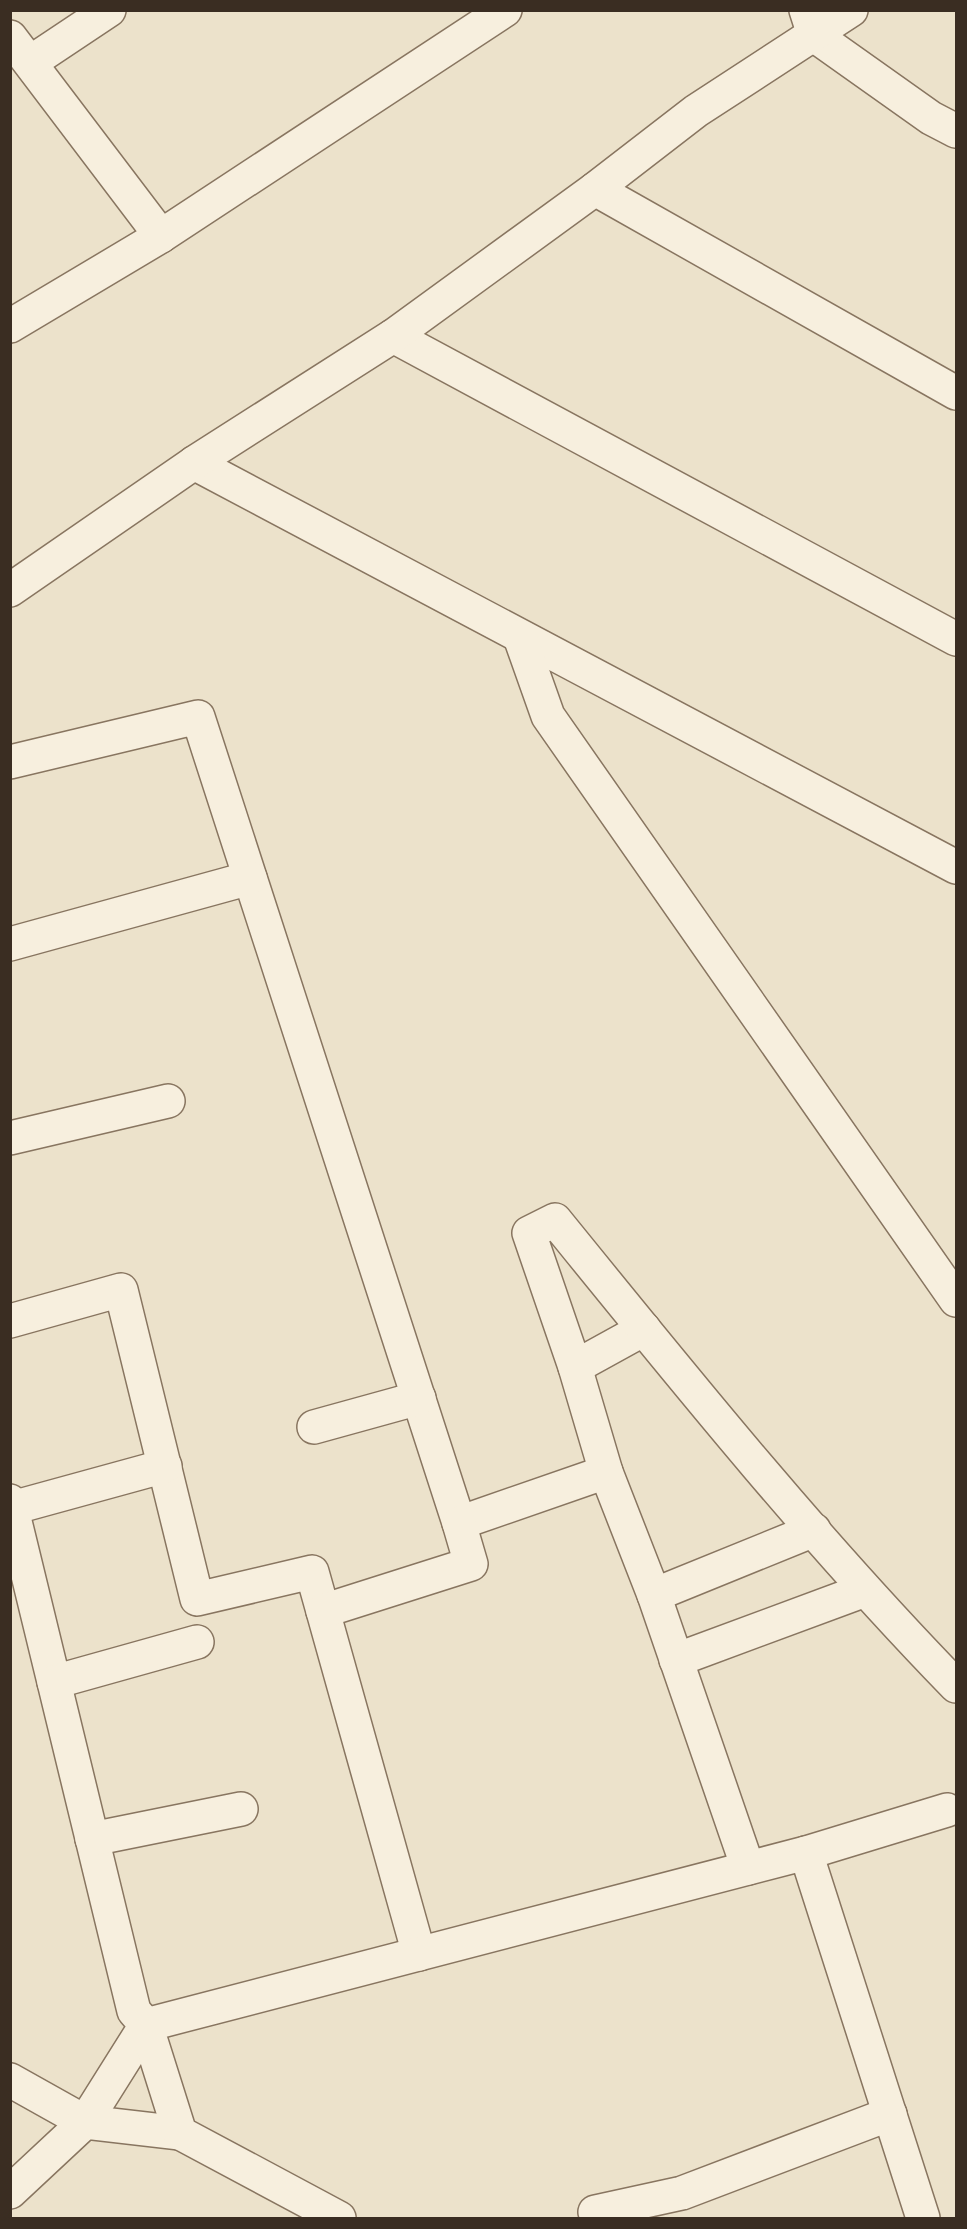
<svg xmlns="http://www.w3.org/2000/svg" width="967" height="2229" viewBox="0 0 967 2229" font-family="'Playfair Display',serif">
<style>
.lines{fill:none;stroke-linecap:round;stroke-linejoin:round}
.minor-casing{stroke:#887560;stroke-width:36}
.minor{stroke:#f7efde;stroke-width:33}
</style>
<rect width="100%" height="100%" fill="#ece2cb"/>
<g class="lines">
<g class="minor-casing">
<g id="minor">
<polyline points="806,10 814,35 931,118 956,131"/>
<polyline points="10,37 161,236"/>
<polyline points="31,62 109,10"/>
<polyline points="595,189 696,111 851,10"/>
<polyline points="10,326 161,236 505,10"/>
<polyline points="393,336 956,639"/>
<polyline points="194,463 956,867"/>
<polyline points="10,590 194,463 393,336 595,189 956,393"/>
<polyline points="520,637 548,716 956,1300"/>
<polyline points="10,762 198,717 459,1523 606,1472"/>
<polyline points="10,944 250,878"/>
<polyline points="10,1138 168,1101"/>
<polyline points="10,1321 121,1290 197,1599 312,1572 419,1954"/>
<polyline points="575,1367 644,1329"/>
<polyline points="314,1427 419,1398"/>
<polyline points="10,1501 134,2011 146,2025 85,2122 10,2080"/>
<polyline points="12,1508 165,1466"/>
<polyline points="654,1595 814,1530"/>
<polyline points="323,1611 471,1564 459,1523"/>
<polyline points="676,1660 865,1590"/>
<polyline points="54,1682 197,1642"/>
<polyline points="92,1839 241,1809"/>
<path d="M748 1868 654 1595 606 1472 575 1367 529 1233 555 1220C684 1379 813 1539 956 1686"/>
<polyline points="10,2192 85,2122 180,2133"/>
<polyline points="595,2212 682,2193 890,2114"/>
<polyline points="339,2218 180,2133 146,2025 806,1853"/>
<polyline points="923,2218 806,1853 947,1810"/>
</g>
</g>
<use href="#minor" class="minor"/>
</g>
<rect width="967" height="2229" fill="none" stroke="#3a2d22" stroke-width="24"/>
</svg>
